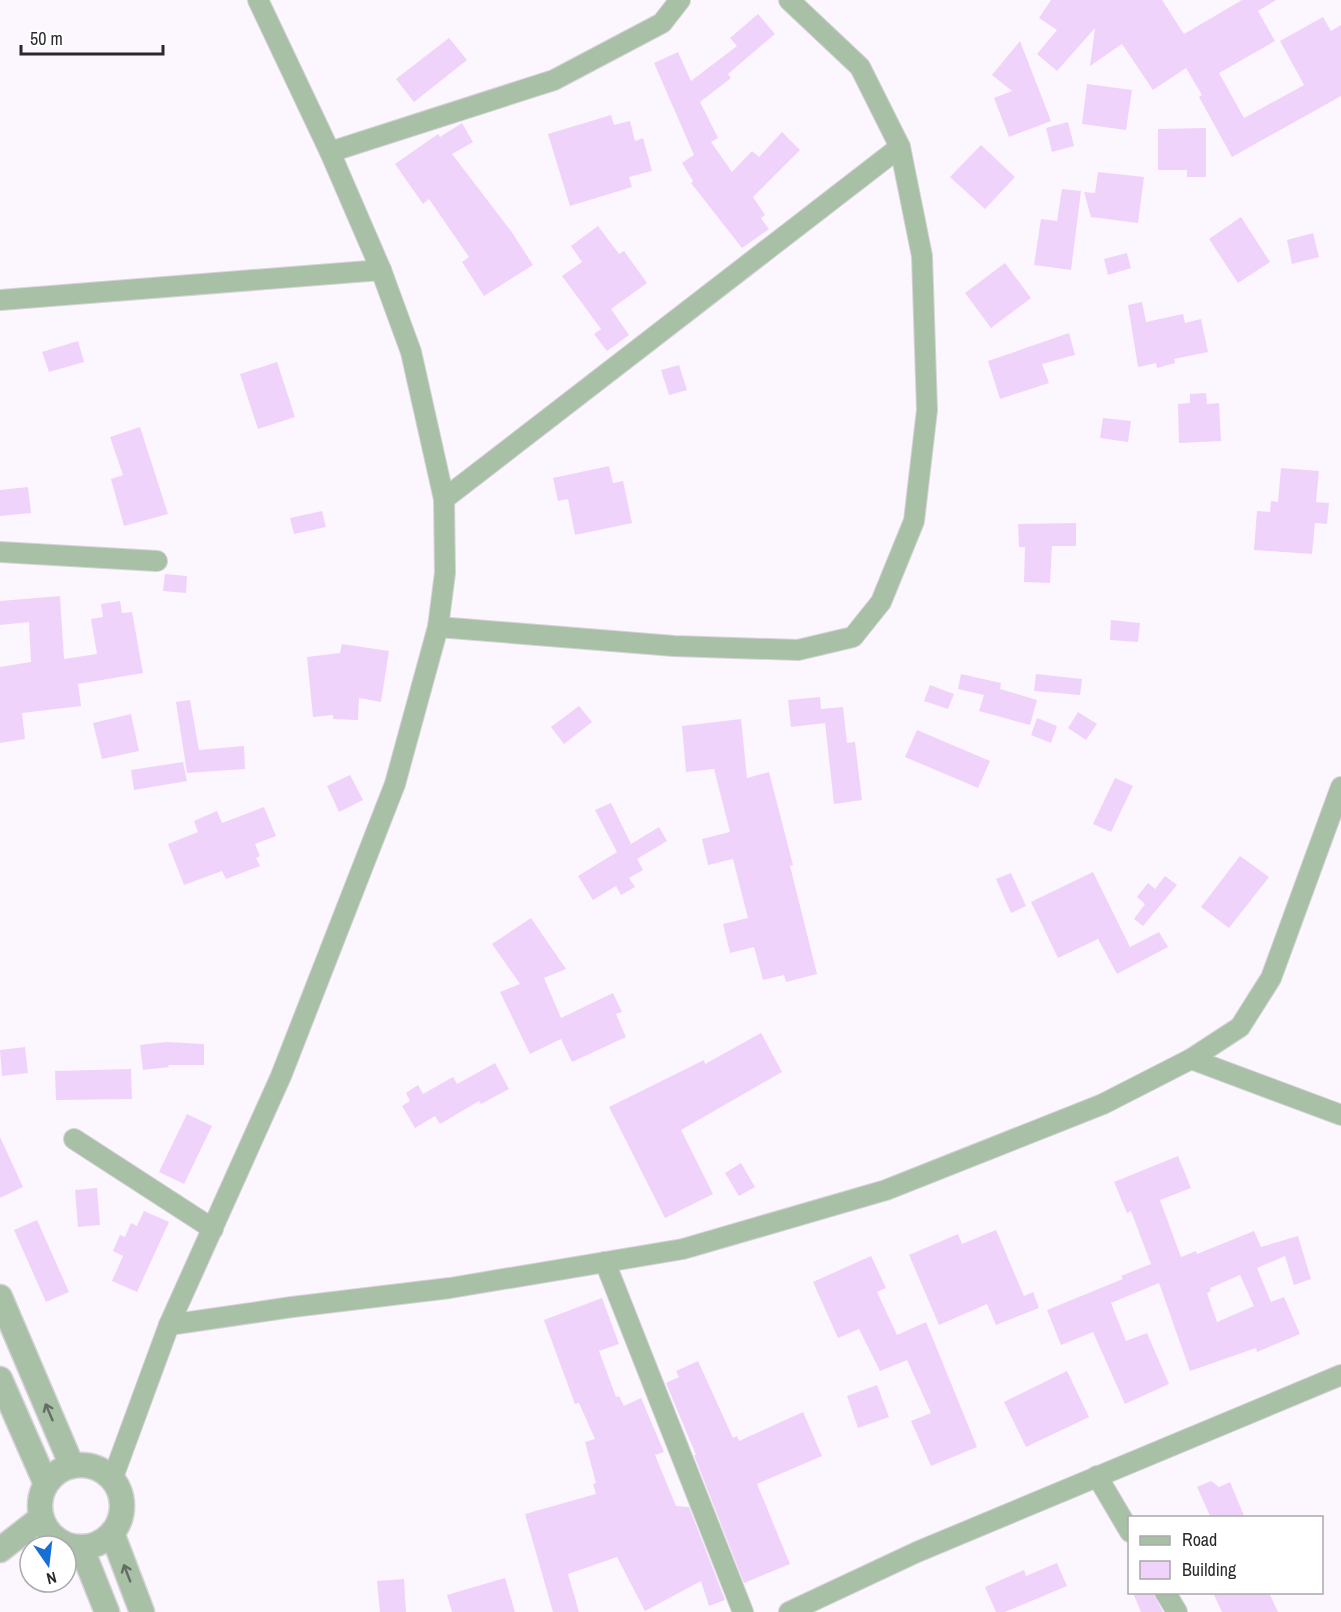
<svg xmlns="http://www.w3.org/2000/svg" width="1341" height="1612" viewBox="0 0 1341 1612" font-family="'Archivo Narrow',sans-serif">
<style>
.building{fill:#f0d3fa;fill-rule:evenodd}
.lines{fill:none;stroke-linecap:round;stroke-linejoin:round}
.minor-casing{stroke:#d7d1d8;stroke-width:22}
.tertiary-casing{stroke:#d7d1d8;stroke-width:27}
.minor{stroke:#a7c0a6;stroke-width:20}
.tertiary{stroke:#a7c0a6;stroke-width:24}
.oneway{stroke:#636d63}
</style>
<rect width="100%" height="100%" fill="#fcf6fe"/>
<g class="building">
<polygon points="1051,0 1162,0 1184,34 1242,0 1276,0 1258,11 1275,41 1219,73 1244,118 1304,85 1280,41 1323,17 1331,31 1341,25 1341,96 1232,157 1199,97 1202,95 1186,68 1153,90 1122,44 1090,66 1095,28 1057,71 1037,54 1057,30 1039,18"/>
<polygon points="758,14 775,34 728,74 731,78 700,102 718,138 711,142 732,172 752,151 759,157 782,132 800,150 753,197 765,215 761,218 769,229 742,248 691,183 693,181 682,163 694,155 654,63 678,52 691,81 737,46 730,38"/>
<polygon points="449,38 467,60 414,102 396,79"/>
<polygon points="1020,41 1051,121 1009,137 994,98 1012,91 992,75"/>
<polygon points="1087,84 1132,90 1126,130 1082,124"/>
<polygon points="611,115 614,125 630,121 635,141 643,138 652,171 629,177 632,187 570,206 548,134"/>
<polygon points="1068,122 1074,146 1052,152 1046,128"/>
<polygon points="462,123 473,142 452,154 511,231 533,265 484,296 462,262 469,257 429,199 423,204 395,164 438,134 440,137"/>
<polygon points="1206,128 1206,177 1187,177 1187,170 1158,170 1158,129"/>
<polygon points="981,145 1015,177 985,209 950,177"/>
<polygon points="1098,172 1144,177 1138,223 1091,217 1084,192 1095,193"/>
<polygon points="1062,189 1081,191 1071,270 1034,265 1041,219 1057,221"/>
<polygon points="1241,217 1270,262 1238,283 1209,239"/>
<polygon points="598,226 619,254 624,251 647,283 611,309 629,335 607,351 594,334 601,329 562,276 582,262 571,246"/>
<polygon points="1313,233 1319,257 1292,264 1287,240"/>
<polygon points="1127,253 1131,268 1108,275 1104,259"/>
<polygon points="1005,263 1031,298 991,328 965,293"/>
<polygon points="1142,302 1146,322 1183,314 1185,323 1201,319 1208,352 1174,359 1175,363 1157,368 1156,363 1138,367 1128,305"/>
<polygon points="1069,333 1075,355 1042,364 1049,383 1000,399 988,361"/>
<polygon points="78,341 84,362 49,372 42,352"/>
<polygon points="277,362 295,417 258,429 240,374"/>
<polygon points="679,365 687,390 669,395 661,370"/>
<polygon points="1206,393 1207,404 1219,403 1221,441 1179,443 1178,404 1190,403 1190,394"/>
<polygon points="1103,418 1131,421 1128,442 1100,438"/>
<polygon points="140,427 168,514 124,526 111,479 123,475 110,437"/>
<polygon points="609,466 613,483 623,481 632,523 575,535 568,499 558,501 553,478"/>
<polygon points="1281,468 1319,471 1316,502 1329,503 1327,524 1315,523 1312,554 1254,550 1257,511 1270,512 1271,501 1278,502"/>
<polygon points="28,487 31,513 0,516 0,490"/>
<polygon points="322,511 326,527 294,534 290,518"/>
<polygon points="1076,523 1076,546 1052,546 1050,583 1024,582 1025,547 1019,547 1018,524"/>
<polygon points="165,574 187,576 186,593 163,591"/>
<polygon points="60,596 64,659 97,654 91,619 103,617 101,604 120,601 122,613 132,612 143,673 78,684 81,706 22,713 25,739 0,743 0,667 31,662 29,622 0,625 0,601"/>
<polygon points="1111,620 1140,623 1138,642 1110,640"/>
<polygon points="342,644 389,651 381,702 359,698 358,720 333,719 333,715 313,717 307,657 340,653"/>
<polygon points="961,674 1001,683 1000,689 1037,700 1030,725 979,711 984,695 958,689"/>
<polygon points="1036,674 1082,679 1080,695 1034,691"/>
<polygon points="930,685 954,694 948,709 924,701"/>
<polygon points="820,697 821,709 843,707 847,743 855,742 862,800 834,804 825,723 791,727 788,700"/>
<polygon points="190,700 199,750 244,746 245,769 187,773 176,702"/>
<polygon points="579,706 592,722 564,744 551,727"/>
<polygon points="1078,712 1097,724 1086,740 1068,728"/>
<polygon points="131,714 139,751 102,759 93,723"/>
<polygon points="1037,718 1057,726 1051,743 1031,735"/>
<polygon points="741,719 747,778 769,772 793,865 790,866 817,974 786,982 784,975 763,980 754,947 730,953 723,924 748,918 743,899 733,859 708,865 702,839 730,832 714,769 686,772 682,726"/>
<polygon points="917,730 990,761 978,788 905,757"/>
<polygon points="183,762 187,781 134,790 131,770"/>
<polygon points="350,775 363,800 339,812 327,786"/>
<polygon points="1115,778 1133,786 1111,832 1093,824"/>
<polygon points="611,803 631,844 659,827 667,841 637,859 643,870 629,878 635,887 621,895 616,886 593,900 578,876 617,852 595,810"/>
<polygon points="264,807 276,836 255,844 260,856 256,858 260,866 226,879 222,871 184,885 168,844 198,832 194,821 217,811 222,823"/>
<polygon points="1240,856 1269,877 1229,928 1201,907"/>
<polygon points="1093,872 1130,947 1159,932 1168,947 1117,974 1098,939 1058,958 1031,902"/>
<polygon points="1011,873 1026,906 1011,913 996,879"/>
<polygon points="1165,876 1177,885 1143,926 1134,919 1145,904 1137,897 1148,883 1155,889"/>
<polygon points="531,918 566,969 544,978 561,1018 613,993 622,1012 616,1014 626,1037 572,1062 561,1039 530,1054 500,992 520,984 492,944"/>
<polygon points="761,1033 782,1072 681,1130 713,1194 665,1218 609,1107 704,1060 705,1064"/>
<polygon points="166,1042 204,1044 204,1065 168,1065 169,1067 143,1070 140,1045"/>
<polygon points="25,1047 28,1073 2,1076 0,1050"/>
<polygon points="495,1063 509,1089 481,1104 479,1101 440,1124 435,1116 415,1128 402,1106 410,1101 406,1093 418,1085 423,1094 453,1077 457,1084"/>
<polygon points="131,1069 132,1099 56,1100 55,1071"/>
<polygon points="187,1114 212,1126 184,1184 159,1172"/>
<polygon points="0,1137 23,1187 0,1198"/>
<path d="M1178 1156 1191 1188 1160 1200 1181 1257 1196 1251 1197 1254 1254 1231 1261 1247 1298 1236 1311 1279 1294 1285 1285 1256 1257 1268 1271 1302 1284 1297 1300 1334 1257 1352 1256 1348 1190 1371 1159 1283 1111 1303 1126 1341 1147 1333 1169 1384 1125 1404 1093 1332 1061 1345 1047 1310 1123 1279 1121 1276 1151 1264 1131 1211 1127 1213 1114 1182ZM1240 1275 1254 1306 1217 1322 1207 1293 1211 1291 1210 1288Z"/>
<polygon points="741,1163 755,1187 739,1196 725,1173"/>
<polygon points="97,1188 100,1225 78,1227 75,1190"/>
<polygon points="144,1211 169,1222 137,1292 112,1281 123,1256 113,1251 120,1235 125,1237 131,1223 137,1226"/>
<polygon points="37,1220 69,1292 46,1302 14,1230"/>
<polygon points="996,1230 1024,1296 1033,1292 1039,1308 996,1325 987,1304 939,1325 909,1255 958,1234 962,1244"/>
<polygon points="871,1256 886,1288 877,1292 897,1335 926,1322 977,1447 931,1466 911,1421 931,1413 907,1360 880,1371 859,1329 838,1338 813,1282"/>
<polygon points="602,1298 619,1344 599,1351 616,1397 619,1396 624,1406 641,1398 664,1452 655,1455 676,1506 689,1507 725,1600 709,1606 701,1581 645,1611 617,1557 568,1574 579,1612 553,1612 525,1514 596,1494 593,1484 596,1483 585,1442 595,1439 579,1403 575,1404 544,1320"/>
<polygon points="698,1361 733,1438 737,1436 739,1441 803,1412 822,1456 757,1484 790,1564 744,1583 694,1455 696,1455 666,1383 679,1377 676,1371"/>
<polygon points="1067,1371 1089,1417 1026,1447 1004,1402"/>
<polygon points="877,1385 889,1417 858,1428 847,1396"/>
<polygon points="1211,1481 1219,1487 1230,1482 1245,1518 1211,1518 1197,1487"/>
<polygon points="1057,1563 1067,1586 1005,1612 996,1612 985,1587 1024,1570 1026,1576"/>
<polygon points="505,1578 515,1612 452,1612 447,1595"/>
<polygon points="404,1579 406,1612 380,1612 377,1581"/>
<polygon points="1133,1593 1153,1593 1163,1612 1141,1612"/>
<polygon points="1213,1593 1269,1593 1278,1612 1222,1612"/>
</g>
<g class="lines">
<g class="minor-casing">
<g id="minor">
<polyline points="330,152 554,80 662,23 680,0"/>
<polyline points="0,300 381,270"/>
<polyline points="444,499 900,147"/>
<polyline points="0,552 157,561"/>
<polyline points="438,627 674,646 798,650 853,637 881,602 914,521 927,410 922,256 900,147 860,67 789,0"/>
<polyline points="1191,1059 1341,1115"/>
<polyline points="74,1139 213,1229"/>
<polyline points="605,1262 743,1612"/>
<polyline points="169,1325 292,1307 450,1288 683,1249 886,1190 1103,1104 1191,1059 1240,1027 1271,978 1341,787"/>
<polyline points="1097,1476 1130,1532"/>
<polyline points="112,1480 169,1325 281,1076 395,784 438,627 445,573 444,499 411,352 381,270 330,152 258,0"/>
<polyline points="1165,1592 1177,1612"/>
<polyline points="789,1612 917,1552 1341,1375"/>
</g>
</g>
<g class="tertiary-casing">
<g id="tertiary">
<polyline points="0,1297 72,1466"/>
<polyline points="0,1379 46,1484"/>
<circle cx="81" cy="1506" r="41"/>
<polyline points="112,1533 142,1612"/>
<polyline points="81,1547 107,1612"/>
<polyline points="0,1550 41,1518"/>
</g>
</g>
<use href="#minor" class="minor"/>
<use href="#tertiary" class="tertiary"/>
</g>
<defs><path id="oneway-shaft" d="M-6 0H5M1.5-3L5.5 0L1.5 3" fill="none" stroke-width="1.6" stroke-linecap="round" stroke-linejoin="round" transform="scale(1.5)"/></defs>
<g class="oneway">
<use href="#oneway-shaft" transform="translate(49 1412) rotate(-113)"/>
<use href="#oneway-shaft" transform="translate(127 1573) rotate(-111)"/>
</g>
<rect x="1128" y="1516" width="195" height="78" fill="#ffffff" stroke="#aba9ab" stroke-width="1.5"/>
<rect x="1140" y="1536" width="30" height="9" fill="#a7c0a6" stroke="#aba9ab" stroke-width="1.5"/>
<text x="1182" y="1546" font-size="18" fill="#2c292d">Road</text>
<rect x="1140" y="1561" width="30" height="18" fill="#f0d3fa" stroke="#aba9ab" stroke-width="1.5"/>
<text x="1182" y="1576" font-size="18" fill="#2c292d">Building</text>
<g transform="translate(48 1564) rotate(166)"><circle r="28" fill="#ffffff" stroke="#aba9ab" stroke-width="1.5"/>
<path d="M0-4.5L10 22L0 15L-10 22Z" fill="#166ed7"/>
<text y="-9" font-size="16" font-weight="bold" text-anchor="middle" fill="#2c292d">N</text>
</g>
<path d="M21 45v9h142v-9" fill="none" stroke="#2c292d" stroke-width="3"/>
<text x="30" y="45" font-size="18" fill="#2c292d" stroke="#ffffff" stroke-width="4.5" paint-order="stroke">50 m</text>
</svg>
